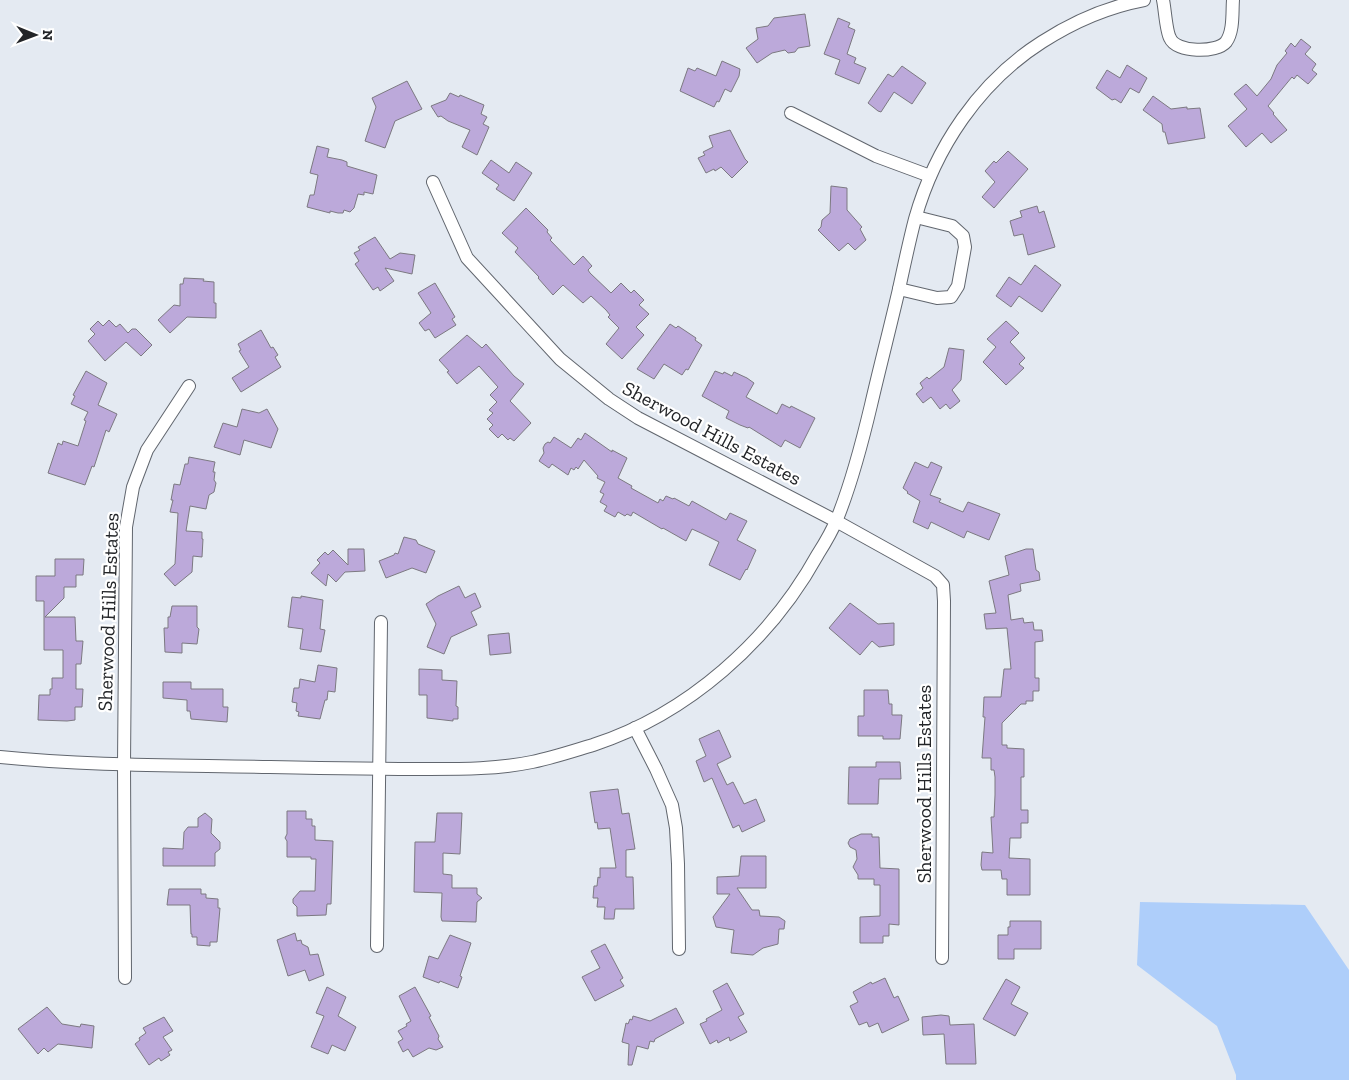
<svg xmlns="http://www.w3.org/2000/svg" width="1349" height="1080" viewBox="0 0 1349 1080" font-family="'Zilla Slab',serif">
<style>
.green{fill:#aecefa}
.building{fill:#bca9da;stroke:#7c7981}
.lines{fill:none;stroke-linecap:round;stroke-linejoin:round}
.minor-casing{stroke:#61666e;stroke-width:14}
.minor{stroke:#fff;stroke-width:12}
.labels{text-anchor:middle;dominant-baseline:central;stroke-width:4.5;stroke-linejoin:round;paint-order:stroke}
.street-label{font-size:20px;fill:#232528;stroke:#fff}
</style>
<rect width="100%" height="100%" fill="#e4eaf2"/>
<polygon class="green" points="1140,902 1305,905 1349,970 1349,1080 1236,1080 1236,1075 1217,1026 1137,965"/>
<g class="building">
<polygon points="805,14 810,46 798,48 795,52 788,53 785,50 772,53 757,63 746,48 758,39 756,28 768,26 774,18"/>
<polygon points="838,18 850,23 848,27 855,30 847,54 856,58 854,63 866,68 859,84 835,74 840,60 824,54"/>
<polygon points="1301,39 1311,47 1305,54 1316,64 1312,70 1317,74 1308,84 1297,75 1294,79 1292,77 1268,106 1274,113 1273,114 1287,130 1271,143 1262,133 1246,147 1228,126 1247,109 1234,94 1246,84 1257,96 1271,79 1277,65 1287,53 1285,51 1291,43 1295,47"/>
<polygon points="722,61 740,69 739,76 731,92 725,89 719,102 717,101 714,107 680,91 688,68 695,71 697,68 716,76"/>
<polygon points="1127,65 1147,78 1139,93 1130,88 1121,103 1115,99 1112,100 1096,88 1107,70 1120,78"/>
<polygon points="902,66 926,83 912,104 894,92 881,112 878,111 868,103 888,74 893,77"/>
<polygon points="407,81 422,109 395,121 385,148 365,141 376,107 372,98"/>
<polygon points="450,93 459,97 460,95 484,105 481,114 487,117 483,124 489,127 477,155 462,147 470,130 448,121 441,116 438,117 431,106 446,100"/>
<polygon points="1153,96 1171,109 1187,107 1187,109 1200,108 1205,138 1168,144 1165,132 1163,132 1162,124 1143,110"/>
<polygon points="730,130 745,159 748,162 732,178 721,167 715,171 714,169 706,173 698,158 705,155 703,152 713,147 709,136"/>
<polygon points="317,146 329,149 327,157 342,160 347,162 347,166 377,175 373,194 364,192 364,195 358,194 354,208 350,212 344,210 343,213 338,213 330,211 330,213 307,207 310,195 314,195 318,175 310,173"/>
<polygon points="1008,151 1028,169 994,208 982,197 995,182 985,171 994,161 996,163"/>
<polygon points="491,160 509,173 516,162 532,173 514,201 496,189 499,185 482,173"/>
<polygon points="831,186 847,188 847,210 862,227 860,229 866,240 855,250 848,243 839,251 818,230 821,227 822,220 830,213"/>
<polygon points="1037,206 1039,213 1044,211 1055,247 1028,255 1023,234 1014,236 1010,221 1022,217 1020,211"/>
<polygon points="526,208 548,230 547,232 552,238 550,240 574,265 583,256 592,266 588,270 590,273 611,293 621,283 631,293 634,290 644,300 639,305 649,314 636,327 644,335 622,359 606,344 619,328 608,317 610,315 606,310 591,296 583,303 563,285 553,295 538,278 539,277 515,252 518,248 502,233"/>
<polygon points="375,237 390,259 400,253 415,255 412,274 385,268 394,281 380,291 378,287 373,290 355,264 359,261 354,253 360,250 358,247"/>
<polygon points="1035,265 1061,285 1042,312 1019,296 1011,307 996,296 1009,277 1021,285"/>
<polygon points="184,278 204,279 203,281 214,282 214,303 216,303 216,318 187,317 170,333 158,320 174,305 180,306 180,284 183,284"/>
<polygon points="435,283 455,317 452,319 456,325 435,338 429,329 425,331 419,323 431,313 418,293"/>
<polygon points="109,320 116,327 120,324 128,333 132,329 136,329 152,345 141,356 126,342 105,361 88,341 95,334 90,329 98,321 103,326"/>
<polygon points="1006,321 1019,333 1010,342 1025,358 1019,364 1024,368 1006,385 983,362 996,347 987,339"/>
<polygon points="670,324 676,328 678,326 696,338 695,340 702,345 688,370 686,369 682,375 664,364 654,379 637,369"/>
<polygon points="261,330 271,348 273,347 278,355 275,357 281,367 241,392 232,378 249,367 239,351 241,350 238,344"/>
<polygon points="467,335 482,348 486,344 514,376 524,384 510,401 531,423 514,441 510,438 508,440 502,434 498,438 489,429 493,425 487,419 493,413 489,410 497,402 490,395 498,387 479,366 457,384 447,372 449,371 439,360"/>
<polygon points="949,348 964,350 961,380 952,390 960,401 950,409 946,404 940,409 931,397 923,403 916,394 923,388 920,383 927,377 929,379 944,367"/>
<polygon points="86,371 107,383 98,405 117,414 109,432 106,430 94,467 92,466 85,485 48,473 58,443 62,445 63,441 78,446 86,421 84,420 88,412 71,404 75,396 73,395"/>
<polygon points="715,371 723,374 724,372 732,376 734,372 747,378 754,383 746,397 777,414 782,404 790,408 791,406 815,418 800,448 785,440 781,447 749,427 748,428 740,425 726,418 729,411 702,396"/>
<polygon points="242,409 259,413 267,409 278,429 271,448 244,440 240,455 214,447 223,423 237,427"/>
<polygon points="585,433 612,452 612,450 627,458 618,478 632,486 631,488 658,503 660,499 663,501 666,496 673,499 674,498 689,506 692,501 726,520 730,513 747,521 737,540 756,550 747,570 746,569 740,580 709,565 719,542 701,533 692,529 686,541 663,528 662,529 633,512 631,516 627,514 625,516 618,512 615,517 604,511 607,506 600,502 604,494 600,492 605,482 597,478 598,476 584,460 578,469 576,467 574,470 571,468 568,475 552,464 549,468 539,461 544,453 543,448 545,444 548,442 550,443 554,437 571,448 578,438 581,440"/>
<polygon points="189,457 215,462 213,472 215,472 214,480 216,483 214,492 209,495 206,509 190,506 186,531 202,532 202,539 203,539 202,557 193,556 192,572 175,586 164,574 175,564 178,513 170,512 173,500 171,500 174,484 180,485 185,464 188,464"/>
<polygon points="915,462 928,468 931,462 942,467 930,495 941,499 939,502 963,512 968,502 1000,514 989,540 967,531 964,538 931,522 928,529 913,522 920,501 907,493 908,492 903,488"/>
<polygon points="404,537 416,540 418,544 435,551 426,573 412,568 386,578 379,561 394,555 395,553 398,554"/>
<polygon points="348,549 364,549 365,571 345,572 336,582 328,574 326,586 311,573 320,563 317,560 325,552 328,555 333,550 348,565"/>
<polygon points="1026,549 1033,549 1036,570 1039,572 1040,580 1020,584 1021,591 1008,595 1011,620 1023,618 1024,623 1033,622 1034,630 1042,630 1043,641 1035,642 1035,678 1039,678 1039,691 1033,691 1033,701 1026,701 1026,704 1021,704 1002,723 1002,745 1007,745 1007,748 1024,749 1024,777 1021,777 1021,810 1028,810 1028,823 1021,823 1021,838 1010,838 1009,858 1030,859 1030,895 1007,895 1007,879 1002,879 1001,870 982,870 981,865 982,852 993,853 991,817 994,817 995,795 995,777 994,770 991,770 991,758 982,758 985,717 983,717 984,697 1001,697 1004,669 1011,669 1007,628 986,629 984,614 996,613 989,581 1009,575 1005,556"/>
<polygon points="55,559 84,559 83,575 76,575 76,587 64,587 64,598 45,617 75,617 76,641 83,641 81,664 76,664 76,689 83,689 82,707 75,707 75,720 67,721 38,720 39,695 50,695 50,689 52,689 52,678 63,678 63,650 44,650 44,601 36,601 36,576 55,576"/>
<polygon points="459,586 465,598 475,593 481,607 471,612 477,625 451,637 444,654 427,647 436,624 426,604 438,596"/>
<polygon points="301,596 323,600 320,629 325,630 321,652 300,649 303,629 288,627 292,597 301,598"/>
<polygon points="850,603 878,624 894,623 894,645 879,647 872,641 860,655 829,628"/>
<polygon points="172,606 197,606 197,627 199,629 197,644 182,643 182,653 165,652 164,628 168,628 168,617 170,617"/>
<polygon points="509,633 511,653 490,655 488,635"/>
<polygon points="318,665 337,668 335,692 328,691 327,700 325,700 320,719 298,716 299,712 296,711 297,703 292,702 294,688 299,688 300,679 315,682"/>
<polygon points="419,669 442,670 442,680 457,681 456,706 458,707 458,719 453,719 453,721 427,718 427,695 419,695"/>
<polygon points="163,682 191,682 191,689 223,689 223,707 228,707 227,722 191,719 190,711 187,711 187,700 163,698"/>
<polygon points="864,690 888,690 889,704 892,704 892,715 902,715 900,739 883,739 883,736 858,736 858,716 864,716"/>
<polygon points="719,730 731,757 717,764 727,785 733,782 744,804 756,799 765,821 742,832 739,825 733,828 712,778 704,782 696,761 706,756 699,739"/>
<polygon points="876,762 900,762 901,779 879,779 878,804 848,804 849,767 876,767"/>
<polygon points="618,789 622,814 629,813 635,849 626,850 626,877 633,877 634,909 615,909 614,919 604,919 605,907 597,907 598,898 593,898 594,886 597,886 598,877 600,878 600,868 616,868 610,828 598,829 597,822 595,823 590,792"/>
<polygon points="287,811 306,811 306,819 312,819 312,826 315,826 315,840 333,841 331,904 327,904 326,915 297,916 297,907 293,903 293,899 300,891 315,891 316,859 311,859 311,857 287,857 287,841 285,838 287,834"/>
<polygon points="205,813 212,819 211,833 220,842 220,849 215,853 215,866 163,866 163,848 183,849 184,832 188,827 198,827 198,818"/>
<polygon points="437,813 462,813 460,854 443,853 443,874 452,875 452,888 477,888 477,894 482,898 477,902 476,922 442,921 441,917 442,893 414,892 415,842 435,842"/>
<polygon points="861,834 872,834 872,837 879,837 880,868 899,869 899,925 889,924 889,936 883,936 883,943 860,943 860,917 880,916 880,885 874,885 874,879 858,879 858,875 853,867 857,859 856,850 850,847 848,843 850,839"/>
<polygon points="741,856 766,856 766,888 737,888 752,910 759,910 760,916 779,917 785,921 784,929 779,929 778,944 763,948 753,955 731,953 734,930 716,927 713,917 730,894 717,894 717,877 739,876"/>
<polygon points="169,889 201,889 201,894 206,894 206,898 218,899 218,908 220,908 217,942 210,942 210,946 197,945 197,937 192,937 192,934 191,934 190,905 167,905"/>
<polygon points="1010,921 1041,921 1041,949 1014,949 1014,959 998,959 998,935 1008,935 1008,927 1010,927"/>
<polygon points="295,933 297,941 301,940 302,944 308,947 310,955 318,954 324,975 309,981 305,970 288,976 277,940"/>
<polygon points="450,935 471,943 460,976 462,977 458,988 440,981 439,983 423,977 429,956 438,959"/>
<polygon points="605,944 623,978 620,980 624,986 595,1001 582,977 600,968 591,951"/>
<polygon points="885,978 894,998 898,996 909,1020 882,1033 878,1023 869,1027 867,1022 859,1025 850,1006 858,1002 853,992 871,982 872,984"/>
<polygon points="1006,979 1020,987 1011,1004 1028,1013 1015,1036 983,1019"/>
<polygon points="727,983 744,1014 738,1017 747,1032 730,1041 729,1037 718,1043 717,1040 710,1044 700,1024 707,1021 706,1019 722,1010 713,991"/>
<polygon points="327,987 346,997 338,1016 356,1027 345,1051 332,1045 328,1054 311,1047 324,1016 316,1013"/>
<polygon points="415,987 431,1016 429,1017 439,1036 438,1039 443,1047 436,1050 429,1048 413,1057 408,1049 403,1052 398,1042 403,1039 398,1031 407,1026 406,1024 411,1021 399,996"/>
<polygon points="47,1007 62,1024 80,1027 81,1024 94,1026 92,1048 58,1044 48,1052 44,1048 38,1054 18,1029"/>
<polygon points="676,1008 684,1023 655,1039 654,1042 650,1041 648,1049 637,1046 632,1065 628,1065 629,1044 622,1042 626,1023 628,1024 630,1019 632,1020 633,1016 650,1021"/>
<polygon points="941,1015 949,1016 950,1025 974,1024 976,1064 946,1064 944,1034 923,1035 922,1017"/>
<polygon points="164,1017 173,1031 163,1037 172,1050 168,1052 170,1055 161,1061 159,1058 149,1065 135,1044 140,1040 139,1038 146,1033 143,1028"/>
</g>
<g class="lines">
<g class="minor-casing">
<g id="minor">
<path d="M1163 0C1165 9 1166 31 1170 38 1176 53 1217 53 1226 42 1234 31 1232 12 1233 0"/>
<polyline points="791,113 876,156 930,176"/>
<polyline points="433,182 467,258 560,359 609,399 638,418 836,521 935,576 943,585 944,601 942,958"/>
<polyline points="899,289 937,298 951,297 958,286 965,247 963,236 952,226 916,217"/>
<polyline points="635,728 656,769 672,805 676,828 678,864 679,949"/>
<path d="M0 757C90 766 180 765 270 767 323 768 376 769 429 769 463 769 498 769 532 762 552 758 573 751 593 745 688 714 770 641 818 554 825 543 832 531 837 519 852 482 862 443 871 405 880 366 890 328 899 289 904 266 909 242 915 219 935 148 979 82 1042 42 1073 22 1107 7 1144 0"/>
<polyline points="377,946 381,622"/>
<polyline points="125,978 124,764 126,527 133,487 147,450 189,386"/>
</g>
</g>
<use href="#minor" class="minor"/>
</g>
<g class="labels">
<g class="street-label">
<text transform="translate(712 433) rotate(28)">Sherwood Hills Estates</text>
<text transform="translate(108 612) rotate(-88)">Sherwood Hills Estates</text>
<text transform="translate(924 784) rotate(-90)">Sherwood Hills Estates</text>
</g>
</g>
<g transform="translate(35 35) rotate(91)" stroke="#ffffff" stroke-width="4" paint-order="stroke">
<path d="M0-4L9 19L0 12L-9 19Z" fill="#232528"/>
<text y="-8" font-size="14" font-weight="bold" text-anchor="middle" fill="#232528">N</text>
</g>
</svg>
